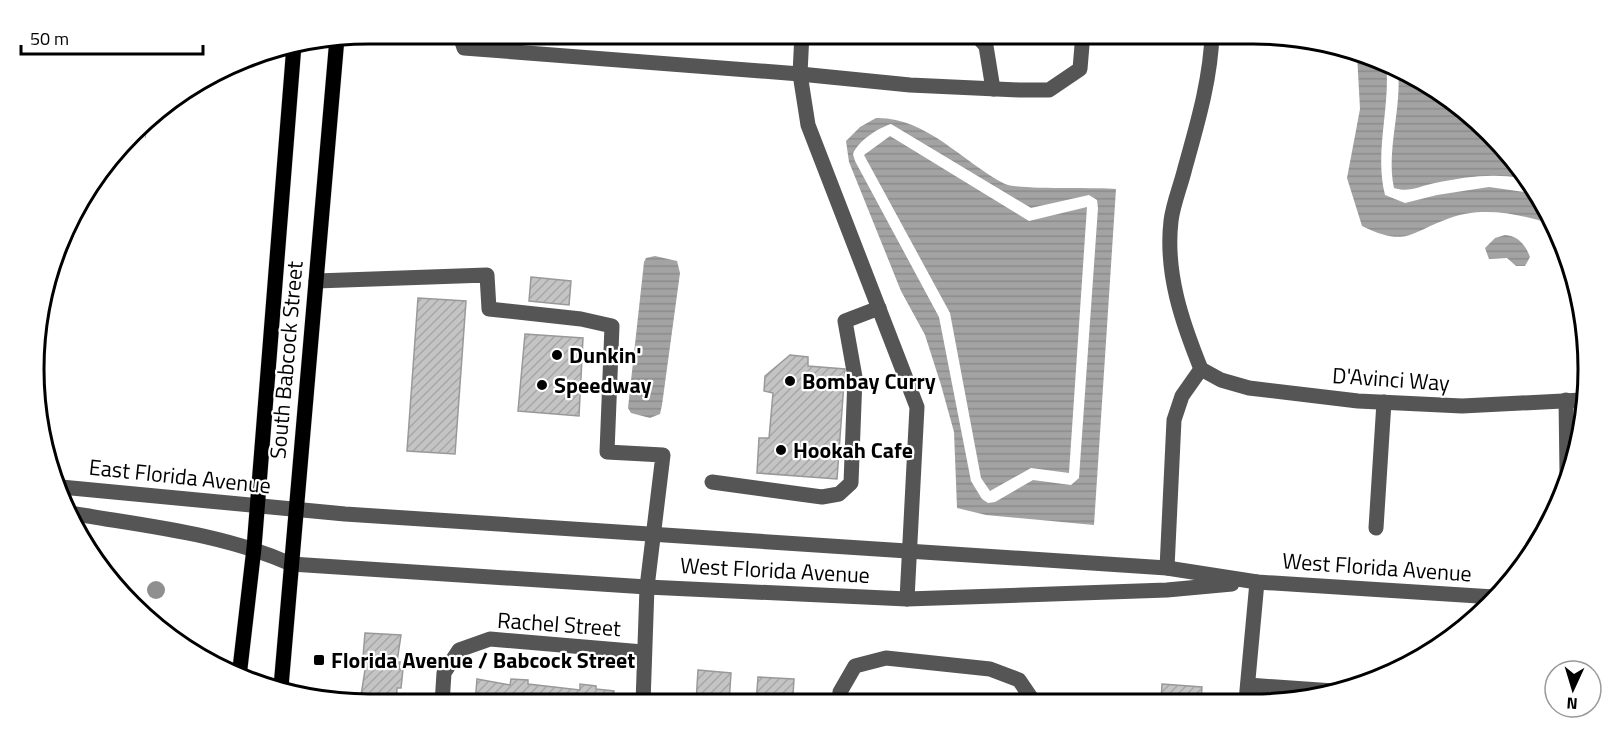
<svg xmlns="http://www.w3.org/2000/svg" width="1621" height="737" viewBox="0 0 1621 737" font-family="'Titillium Web',sans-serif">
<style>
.water{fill:url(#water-rules);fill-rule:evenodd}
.building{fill:url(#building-hatch);stroke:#999;stroke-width:1.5}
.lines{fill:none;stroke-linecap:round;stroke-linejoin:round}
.major-casing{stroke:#dbdbdb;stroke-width:16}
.path{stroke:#777;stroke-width:4;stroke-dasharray:1.5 3;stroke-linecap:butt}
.minor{stroke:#555;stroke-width:15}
.major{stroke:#000;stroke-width:15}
.tree{fill:#8f8f8f}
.poi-dot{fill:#000;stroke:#fff;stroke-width:2}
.labels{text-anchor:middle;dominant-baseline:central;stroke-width:4.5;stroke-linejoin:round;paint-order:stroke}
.poi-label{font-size:22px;font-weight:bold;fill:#000;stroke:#fff;text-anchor:start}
.street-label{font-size:22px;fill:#000;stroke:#fff}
.rim{fill:none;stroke:#000;stroke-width:3}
</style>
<defs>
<pattern id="water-rules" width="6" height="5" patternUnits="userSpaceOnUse" patternTransform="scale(1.5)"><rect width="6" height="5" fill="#a3a3a3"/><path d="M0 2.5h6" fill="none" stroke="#8b8b8b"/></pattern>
<pattern id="building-hatch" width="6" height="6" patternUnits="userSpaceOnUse" patternTransform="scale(1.5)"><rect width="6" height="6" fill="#c4c4c4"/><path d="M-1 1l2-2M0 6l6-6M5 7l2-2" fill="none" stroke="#a7a7a7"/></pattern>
</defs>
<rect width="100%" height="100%" fill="#fff"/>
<g class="water">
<path d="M1357 54 1381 58 1386 62C1391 106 1374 152 1385 195L1405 203 1437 195 1489 187 1531 193 1552 224C1520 214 1482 206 1450 218 1410 232 1407 248 1362 226L1347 178 1360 109Z"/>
<path d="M1398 70 1489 131 1521 178C1492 173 1464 177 1435 183 1420 186 1409 193 1394 188 1386 150 1402 109 1398 70Z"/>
<path d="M876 118C927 117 962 162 1005 184 1018 190 1094 187 1116 189L1094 525 986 515 957 508 954 432 941 385 925 335 901 291 849 162 846 141 860 127ZM891 124 1031 208 1089 195 1097 200 1098 208 1079 478 1071 485 1033 480 995 502 988 503 982 499 971 481 939 317 855 161 853 154C858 141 878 128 891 124Z"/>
<polygon points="890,136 1029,221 1087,207 1069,473 1031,468 990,491 981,478 950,313 864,155"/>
<path d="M1505 235C1518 236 1525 244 1530 257L1525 266H1516L1507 258 1489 259 1485 248 1495 238Z"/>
<polygon points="655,256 677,261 680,273 662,405 660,414 650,418 631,413 628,408 644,262 646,258"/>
</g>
<g class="building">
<polygon points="531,277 571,281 569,305 529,301"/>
<polygon points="418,298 466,301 455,454 407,451"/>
<polygon points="525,334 583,338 579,416 518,411"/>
<polygon points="790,355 808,357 808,366 845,369 837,479 757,473 759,438 769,438 773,393 764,391 765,376"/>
<polygon points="365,633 401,635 397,662 400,662 399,669 403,669 401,688 397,688 396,704 360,702 367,657 363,657"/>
<polygon points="698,670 731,673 729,703 696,703"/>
<polygon points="758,677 794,679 793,695 789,695 788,703 756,703"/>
<polygon points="477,679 510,685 511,679 528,680 528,684 580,690 580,684 596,686 596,689 614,691 613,703 475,704"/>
<polygon points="1162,684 1202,687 1201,701 1161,702"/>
</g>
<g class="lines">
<g class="major-casing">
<g id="major">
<polyline points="239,677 254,548 294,45"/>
<polyline points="281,687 337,38"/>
</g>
</g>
<polyline class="path" points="132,135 146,136"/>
<g class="minor">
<polyline points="459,33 464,48 800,74 910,85 1019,90 1049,90 1080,69 1083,33"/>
<polyline points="802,33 800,74 808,125 917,407 907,599"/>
<polyline points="974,33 986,46 993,89"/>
<path d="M1212 33C1211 78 1197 125 1185 168 1181 185 1173 204 1171 221 1165 273 1182 322 1201 369L1221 380 1249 388 1358 401 1462 406 1582 400"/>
<polyline points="316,281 487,275 489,309 581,319 612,326 607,452 663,455 647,587 643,703"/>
<polyline points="1566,400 1567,473"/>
<polyline points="712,482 822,497 839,494 851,483 855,377 845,321 879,308"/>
<polyline points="61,487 345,514 1167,568 1257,582 1494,597"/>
<path d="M70 513C145 526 221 533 291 564L647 587 907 599 1167 590 1232 584"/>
<polyline points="1376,528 1384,402"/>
<polyline points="1167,568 1174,420 1182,396 1201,369"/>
<polyline points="1248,685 1334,691"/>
<polyline points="1246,701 1257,582"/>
<polyline points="839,703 840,692 855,666 886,658 990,669 1019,680 1034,702"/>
<polyline points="442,704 444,673 459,650 490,639 643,652"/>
</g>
<use href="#major" class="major"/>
</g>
<circle class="tree" cx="156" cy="590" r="9"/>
<g class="poi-dot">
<circle cx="557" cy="355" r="6"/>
<circle cx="790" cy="381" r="6"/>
<circle cx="542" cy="385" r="6"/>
<circle cx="781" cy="450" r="6"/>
<rect x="313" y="654" width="12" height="12" rx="3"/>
</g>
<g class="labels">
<g class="poi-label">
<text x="569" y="355">Dunkin'</text>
<text x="802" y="381">Bombay Curry</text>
<text x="554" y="385">Speedway</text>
<text x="793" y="450">Hookah Cafe</text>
<text x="331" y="660">Florida Avenue / Babcock Street</text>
</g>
<g class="street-label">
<text transform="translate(286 360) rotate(-85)">South Babcock Street</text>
<text transform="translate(1391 379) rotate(4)">D'Avinci Way</text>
<text transform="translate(180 476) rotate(6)">East Florida Avenue</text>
<text transform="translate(1377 567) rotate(4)">West Florida Avenue</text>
<text transform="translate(775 570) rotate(3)">West Florida Avenue</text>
<text transform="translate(559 624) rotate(4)">Rachel Street</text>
</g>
</g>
<path d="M0 0H1621V737H0ZM369 44H1253A325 325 0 0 1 1578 369V369A325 325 0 0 1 1253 694H369A325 325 0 0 1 44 369V369A325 325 0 0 1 369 44Z" fill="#fff" fill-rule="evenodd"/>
<path class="rim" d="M369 44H1253A325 325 0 0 1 1578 369V369A325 325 0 0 1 1253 694H369A325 325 0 0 1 44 369V369A325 325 0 0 1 369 44Z"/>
<g transform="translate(1573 689) rotate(184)"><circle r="28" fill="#ffffff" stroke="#999999" stroke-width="1.5"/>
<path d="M0-4.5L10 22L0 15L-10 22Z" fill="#000000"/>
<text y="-9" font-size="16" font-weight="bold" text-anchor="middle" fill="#000000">N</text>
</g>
<path d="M21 45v9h182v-9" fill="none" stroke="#000000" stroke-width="3"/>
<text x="30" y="45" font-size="18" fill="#000000" stroke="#ffffff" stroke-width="4.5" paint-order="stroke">50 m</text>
</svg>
